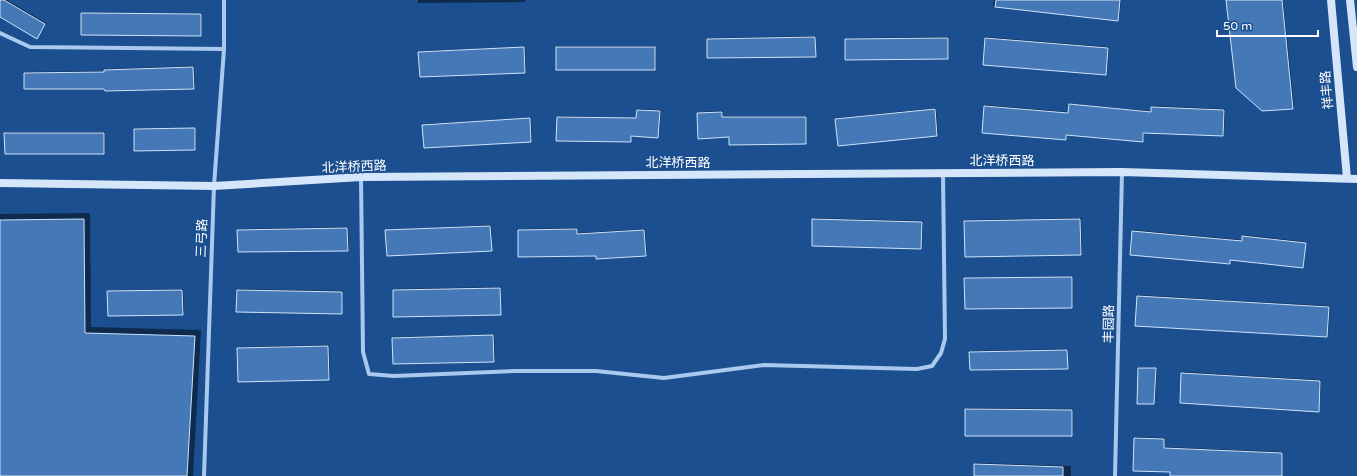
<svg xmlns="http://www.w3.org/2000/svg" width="1357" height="476" viewBox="0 0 1357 476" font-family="'Varela Round','Noto Sans SC',sans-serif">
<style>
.shadow{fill:#0007}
.building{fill:#4478b7;stroke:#cfe3fa}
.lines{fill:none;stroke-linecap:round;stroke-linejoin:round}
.street{stroke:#a9c9ee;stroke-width:4}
.secondary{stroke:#d6e6fa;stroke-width:8}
.labels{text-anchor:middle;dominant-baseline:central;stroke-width:3.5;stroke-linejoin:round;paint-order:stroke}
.street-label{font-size:13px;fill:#fff;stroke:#1b4f8f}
</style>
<rect width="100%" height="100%" fill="#1b4f8f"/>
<g class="shadow">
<polygon points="0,0 7,0 46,23 38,36 0,16"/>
<polygon points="418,0 526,0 524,2 418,3"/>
<polygon points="994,0 1121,0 1119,19 1117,20 993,6"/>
<polygon points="1227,0 1283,0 1294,106 1293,108 1263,110"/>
<polygon points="84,13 202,13 202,34 201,35 82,14"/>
<polygon points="816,36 816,54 815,56 708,39 709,38"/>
<polygon points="949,37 949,56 948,58 846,40 847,38"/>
<polygon points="987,37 1109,47 1107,72 1106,74 985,39"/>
<polygon points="559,46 655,46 656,67 654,69 557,47"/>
<polygon points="525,47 526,71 525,72 420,76 419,52 421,51"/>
<polygon points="194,66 195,86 194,88 105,88 25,73 26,72 105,71 106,69"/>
<polygon points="1071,104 1152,111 1154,106 1225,109 1224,134 1222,135 1144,132 1144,139 1142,141 1067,134 1066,139 985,106 986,105 1069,112 1070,105"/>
<polygon points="936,108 938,133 937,135 839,145 836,119 837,118"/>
<polygon points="639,109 661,110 659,135 658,137 632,135 630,141 558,117 559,116 637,118 638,110"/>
<polygon points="723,111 723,116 807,116 807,142 805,143 698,113 699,112"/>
<polygon points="531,118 532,140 531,141 423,125 425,124"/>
<polygon points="136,128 196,128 196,148 195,149 135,130"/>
<polygon points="7,132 105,132 105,152 104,153 5,134"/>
<polygon points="90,213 91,327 201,330 193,476 0,476 0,214"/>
<polygon points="815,218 923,221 922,246 921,248 813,245 813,219"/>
<polygon points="1081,218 1082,253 1080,254 965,222 966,220"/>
<polygon points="491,225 492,249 491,250 386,231 388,230"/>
<polygon points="348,227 349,249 347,250 238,230 240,229"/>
<polygon points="578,228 578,233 645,229 647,254 646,255 597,255 519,230 520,229"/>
<polygon points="1134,230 1243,240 1245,235 1306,242 1304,266 1303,267 1231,259 1229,263 1133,232"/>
<polygon points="967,277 1073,277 1073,305 1072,307 966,279"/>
<polygon points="501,287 501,313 500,314 394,291 395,289"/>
<polygon points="183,289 184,312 183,314 108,292 110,291"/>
<polygon points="239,289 343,291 342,312 341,313 238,290"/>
<polygon points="1139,295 1330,306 1328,334 1327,336 1138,297"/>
<polygon points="494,335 495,359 494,361 393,338 395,337"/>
<polygon points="329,345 330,377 328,379 238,349 240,347"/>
<polygon points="1068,349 1068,366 1067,368 971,369 970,352 972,351"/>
<polygon points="1141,367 1157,368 1155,402 1154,403 1138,403 1139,368"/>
<polygon points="1184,372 1321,380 1319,409 1318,411 1182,374"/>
<polygon points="967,408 1073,409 1073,434 1072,435 966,409"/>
<polygon points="1136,437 1165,438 1164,447 1283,452 1282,476 1171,476 1171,471 1135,438"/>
<polygon points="977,463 1071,466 1071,476 975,476 975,464"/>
</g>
<g class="building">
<polygon points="0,0 4,0 45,24 37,39 0,17"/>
<polygon points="996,0 1120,0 1118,21 995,7"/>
<polygon points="1226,0 1282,0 1293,109 1262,111 1236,88"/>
<polygon points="81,13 201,14 201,36 81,35"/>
<polygon points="815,37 816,57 707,58 707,39"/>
<polygon points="948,38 948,59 845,60 845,39"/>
<polygon points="985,38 1108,48 1106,75 983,65"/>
<polygon points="524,47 525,73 420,77 418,52"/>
<rect x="556" y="47" width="99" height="23"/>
<polygon points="193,67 194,89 105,91 104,89 24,89 24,73 104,72 104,70"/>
<polygon points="1069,104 1151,112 1151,107 1224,110 1223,136 1143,133 1143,142 1066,135 1066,140 982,133 984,106 1068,113"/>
<polygon points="935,109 937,136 838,146 835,119"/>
<polygon points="637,110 660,111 658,138 631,136 631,142 556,141 557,117 636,118"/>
<polygon points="722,112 722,117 806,117 806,144 729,145 729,137 698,139 697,113"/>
<polygon points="530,118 531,142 424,148 422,125"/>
<polygon points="195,128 195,150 134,151 134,129"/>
<polygon points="4,133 104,133 104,154 5,154"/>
<polygon points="84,219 85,333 195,336 187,476 0,476 0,220"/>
<polygon points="812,219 922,222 921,249 812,246"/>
<polygon points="1080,219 1081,255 965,257 964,221"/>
<polygon points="490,226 492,251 387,256 385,230"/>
<polygon points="347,228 348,251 238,252 237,230"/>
<polygon points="577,229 577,234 644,230 646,256 596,259 596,256 518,257 518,230"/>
<polygon points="1132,231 1242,241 1242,236 1306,243 1303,268 1230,260 1230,264 1130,255"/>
<polygon points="1072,277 1072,308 965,309 964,278"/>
<polygon points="500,288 501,315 393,317 393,290"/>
<polygon points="182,290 183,315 108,316 107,291"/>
<polygon points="237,290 342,292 342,314 236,312"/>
<polygon points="1137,296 1329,307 1327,337 1135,326"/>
<polygon points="493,335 494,362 393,364 392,338"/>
<polygon points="328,346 329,380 238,382 237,348"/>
<polygon points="1067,350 1068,369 970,370 969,352"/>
<polygon points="1138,368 1156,368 1154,404 1137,404"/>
<polygon points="1181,373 1320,381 1319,412 1180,403"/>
<polygon points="965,409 1072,410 1072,436 965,436"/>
<polygon points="1134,438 1164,439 1164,448 1282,453 1282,476 1170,476 1170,472 1133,471"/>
<polygon points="974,464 1063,467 1063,476 974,476"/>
</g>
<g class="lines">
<g class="street">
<polyline points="0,33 30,47 224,49"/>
<polyline points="361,177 363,352 369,374 394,376 515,371 596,371 664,378 764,365 917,369 932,366 941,353 945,339 943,173"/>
<polyline points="204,476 214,186 224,49 224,0"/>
<polyline points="1115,476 1122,172"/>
</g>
<g class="secondary">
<polyline points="1331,0 1347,178"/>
<polyline points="1350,0 1357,67"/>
<polyline points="0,183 214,186 361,177 1122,172 1357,179"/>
</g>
</g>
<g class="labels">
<g class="street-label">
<text transform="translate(1327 90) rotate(-95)">祥丰路</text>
<text x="1002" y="161">北洋桥西路</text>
<text x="678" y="163">北洋桥西路</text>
<text transform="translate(354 167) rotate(-2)">北洋桥西路</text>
<text transform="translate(202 238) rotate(-88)">三弓路</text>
<text transform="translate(1109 324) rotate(-89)">丰园路</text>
</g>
</g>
<path d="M1217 30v6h101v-6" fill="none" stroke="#ffffff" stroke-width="2"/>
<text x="1223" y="30" font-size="12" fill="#ffffff" stroke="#1b4f8f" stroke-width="3" paint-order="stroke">50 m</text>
</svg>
